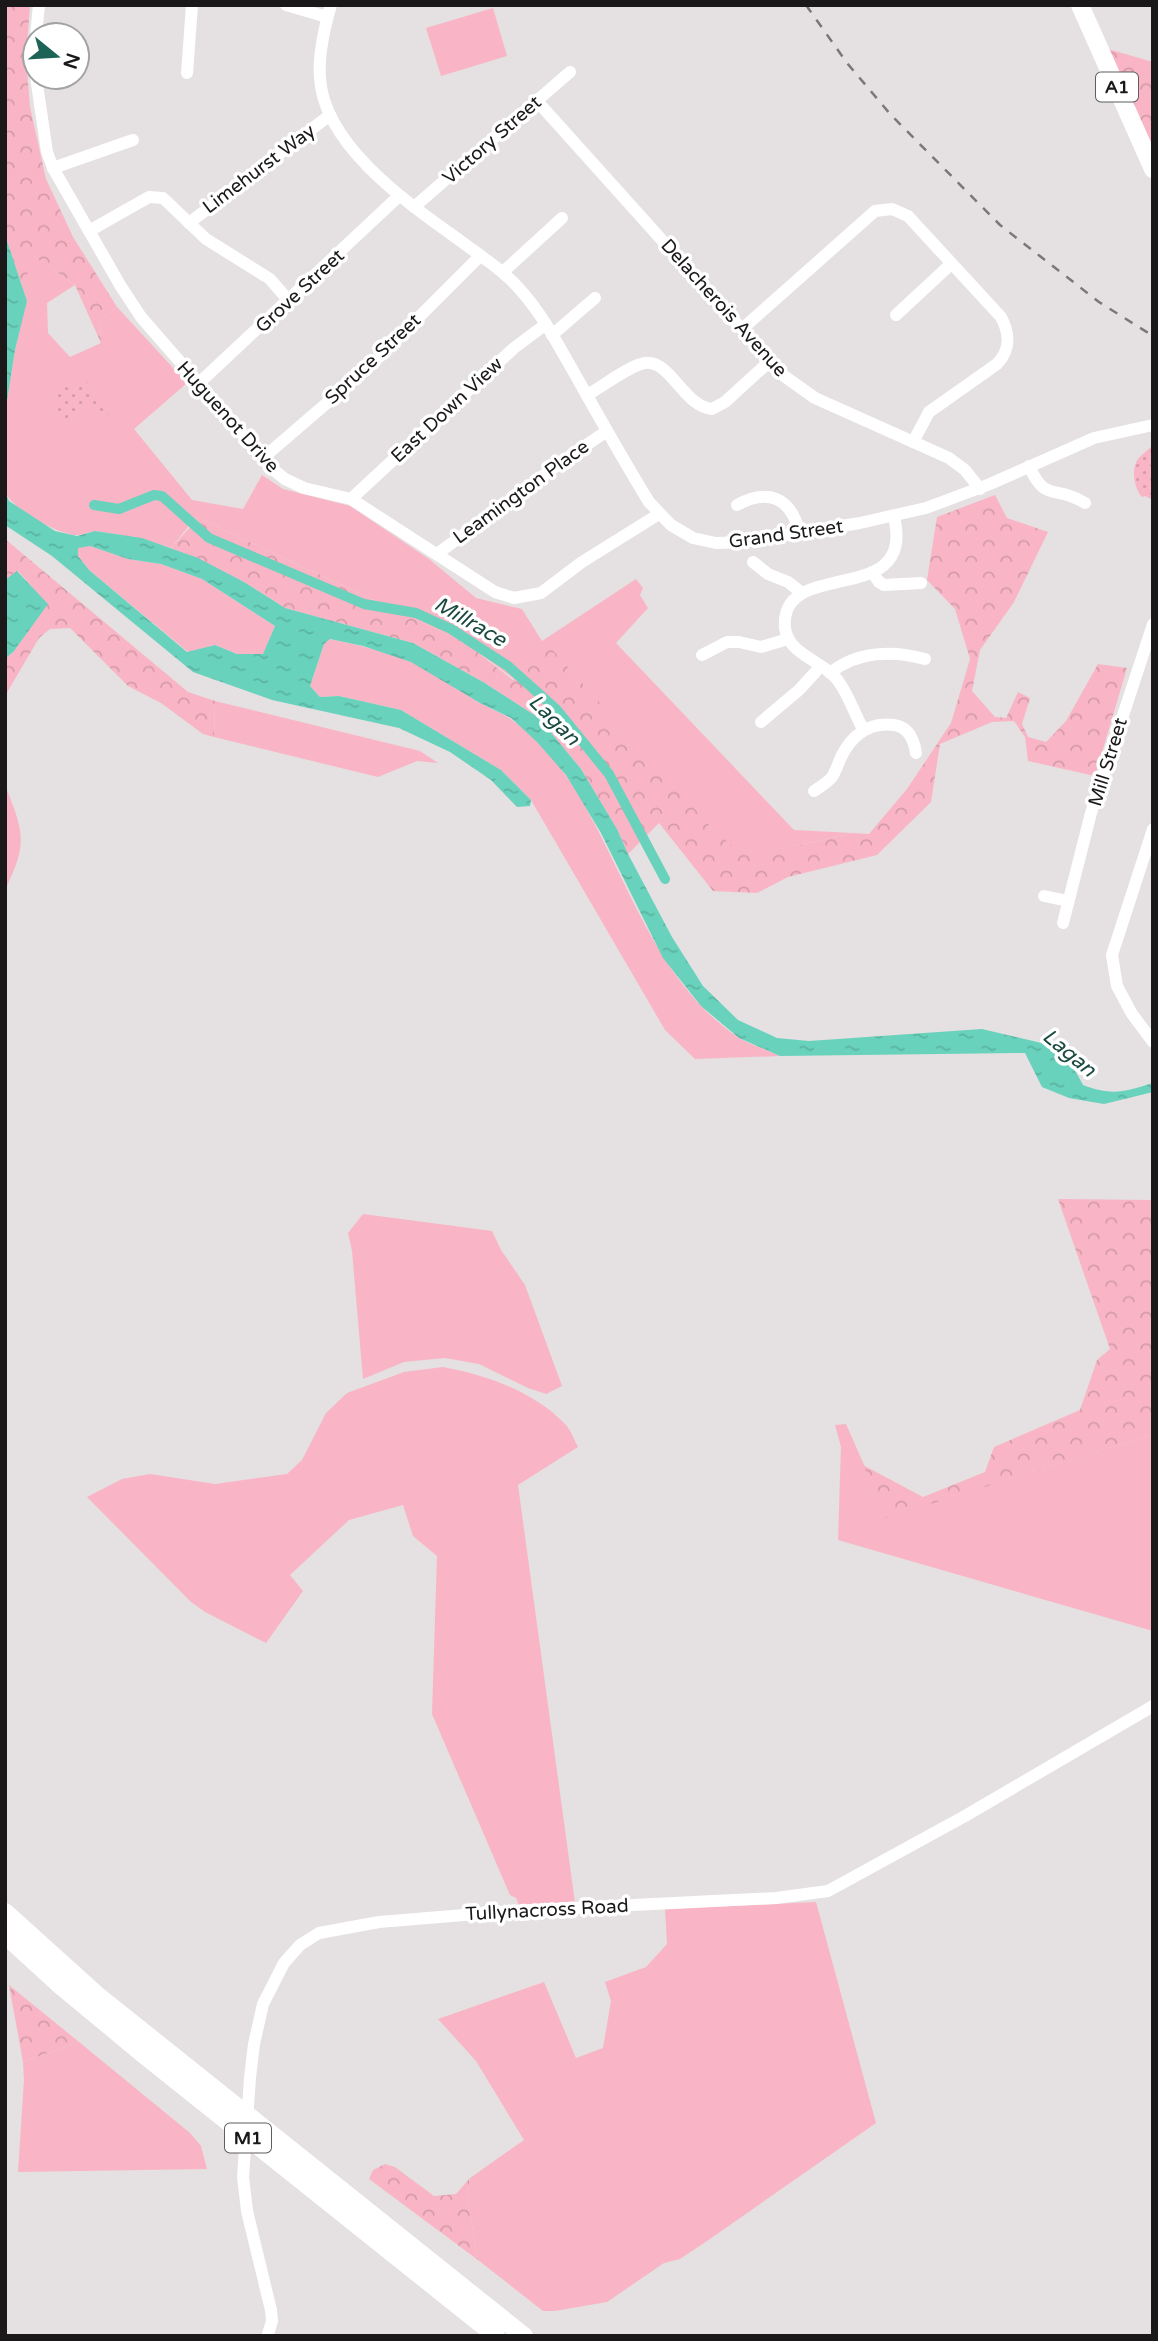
<svg xmlns="http://www.w3.org/2000/svg" width="1158" height="2341" viewBox="0 0 1158 2341" font-family="'Varela Round',sans-serif">
<style>
.grass{fill:#f9b5c5}
.forest{fill:url(#forest-crowns)}
.park{fill:url(#park-dots)}
.water{fill:url(#water-ripples);fill-rule:evenodd}
.lines{fill:none;stroke-linecap:round;stroke-linejoin:round}
.canal{stroke:#68d2bc;stroke-width:10}
.minor{stroke:#fff;stroke-width:12}
.highway{stroke:#fff;stroke-width:18}
.rail{stroke:#7c7879;stroke-width:2.5;stroke-dasharray:9 9;stroke-linecap:butt}
.labels{text-anchor:middle;dominant-baseline:central;stroke-width:7;stroke-linejoin:round;paint-order:stroke}
.shield{fill:#fff;stroke:#5f5d5d;stroke-width:2}
.shield-label{font-size:18px;font-weight:bold;fill:#1a1818}
.street-label{font-size:19px;fill:#1a1818;stroke:#fff}
.water-label{font-size:21px;font-style:italic;fill:#1a4940;stroke:#fff}
</style>
<defs>
<pattern id="forest-crowns" width="20" height="18" patternUnits="userSpaceOnUse" patternTransform="scale(1.75)"><rect width="20" height="18" fill="#f9b5c5"/><path d="M2 6a3 3 0 1 1 6 0M12 15a3 3 0 1 1 6 0" fill="none" stroke="#d59ba8"/></pattern>
<pattern id="park-dots" width="8" height="8" patternUnits="userSpaceOnUse" patternTransform="scale(1.75)"><rect width="8" height="8" fill="#f9b5c5"/><path d="M2 2h.1M6 6h.1" fill="none" stroke="#d59ba8" stroke-width="1.8" stroke-linecap="round"/></pattern>
<pattern id="water-ripples" width="26" height="14" patternUnits="userSpaceOnUse" patternTransform="scale(1.75)"><rect width="26" height="14" fill="#68d2bc"/><path d="M2 4q2-2 4 0t4 0M15 11q2-2 4 0t4 0" fill="none" stroke="#5ab4a1"/></pattern>
</defs>
<rect width="100%" height="100%" fill="#e5e0e1"/>
<g class="grass">
<polygon points="493,8 507,56 441,76 426,28"/>
<path d="M27 251 75 285 47 303 48 333 70 357 101 343 100 320 117 307 187 383 134 429 192 500 243 509 262 475 283 489 350 506 429 559 476 598 522 609 542 641 636 579 643 588 640 595 648 608 616 643 794 830 853 833 799 845 740 854 709 825 466 643 196 517 171 548C147 540 125 535 101 532 91 530 83 536 74 535 54 532 14 510 5 492V414L15 350 27 299Z"/>
<polygon points="90,546 128,559 161,564 202,579 275,626 263,655 237,654 215,645 188,652 89,570 78,556 78,547"/>
<path d="M330 639C357 645 386 651 411 662 433 673 454 688 475 700 487 708 501 712 512 720 533 735 553 756 567 777 624 862 649 975 736 1036 749 1045 766 1049 780 1056L695 1059 665 1030 531 800 501 770 401 710 339 696 320 697 310 686 324 644Z"/>
<polygon points="215,701 420,751 438,763 417,761 378,777 214,737"/>
<path d="M5 785C24 833 28 843 5 890Z"/>
<polygon points="363,1214 492,1231 501,1250 525,1285 562,1386 546,1394 528,1388 479,1364 445,1358 404,1362 363,1379 352,1251 348,1233"/>
<path d="M443 1367C486 1375 533 1391 565 1424 571 1430 574 1440 578 1447L518 1485 575 1903 519 1906 516 1898 510 1895 432 1714 437 1556 413 1536 403 1505 349 1520 290 1575 303 1591 266 1643 205 1612 191 1602 87 1497 122 1479 150 1474 215 1484 287 1474 302 1460 326 1413 347 1393 404 1372Z"/>
<polygon points="846,1424 887,1517 1153,1434 1153,1631 838,1540 841,1447 835,1425"/>
<polygon points="816,1902 876,2123 707,2241 680,2259 664,2263 607,2302 555,2311 543,2311 478,2260 467,2197 470,2178 524,2140 476,2061 438,2019 544,1982 576,2058 603,2048 611,2001 605,1982 646,1967 667,1944 665,1909"/>
<polygon points="79,2042 190,2133 201,2146 207,2169 18,2172 24,2080 23,2062"/>
</g>
<g class="forest">
<polygon points="5,5 30,5 26,58 30,107 46,179 73,237 117,307 100,320 101,343 75,285 28,252 27,301 5,235"/>
<polygon points="1108,49 1153,62 1153,152"/>
<polygon points="995,495 1007,518 1048,532 1014,602 980,650 972,691 995,717 1006,718 1018,692 1030,698 1022,724 1028,737 1046,742 1066,721 1098,664 1127,668 1095,776 1028,761 1025,737 1014,721 992,722 940,744 931,802 877,855 788,877 757,893 713,891 659,823 628,854 617,829 581,769 539,718 483,682 413,643 285,608 244,582 171,548 191,526 196,517 466,643 513,680 549,646 709,825 740,853 799,845 853,833 869,834 907,789 951,723 970,659 955,609 927,580 937,517"/>
<polygon points="5,539 188,692 215,701 214,737 203,734 161,703 128,686 70,628 50,629 39,638 5,696 5,659 14,651 47,604 18,571 5,580"/>
<polygon points="1058,1199 1153,1200 1153,1434 886,1518 863,1465 923,1497 985,1472 994,1447 1080,1410 1097,1360 1110,1349"/>
<polygon points="9,1985 79,2042 23,2062"/>
<polygon points="385,2164 395,2167 434,2196 456,2194 470,2178 467,2197 478,2260 369,2179 373,2170"/>
</g>
<g class="park">
<polygon points="87,382 110,414 102,420 91,405 66,423 54,405 55,395 68,384"/>
<path d="M1151 447H1153V500L1145 496 1142 497C1135 489 1130 470 1138 459 1142 454 1147 451 1151 447Z"/>
</g>
<g class="water">
<polygon points="5,235 27,301 15,350 5,414"/>
<path d="M5 492 9 501 55 531 77 536 95 531 142 538 198 558 244 582 285 608 413 643 483 682 539 718 581 769 617 829 628 854 672 937 703 986 738 1020 777 1038 809 1041 982 1029 1063 1048 1083 1085C1112 1096 1124 1092 1153 1083V1092L1104 1104 1069 1098 1042 1087 1025 1053 780 1056 739 1038 701 1006 663 958 601 833 566 775 537 742 511 718 480 703 411 662 363 646 330 639 324 644 310 686 320 697 339 696 401 710 501 770 531 800 530 806 517 807 491 780 450 752 399 728 272 700 193 672 52 556 5 525ZM90 546 128 559 161 564 202 579 275 626 263 654H237L215 645 187 652 89 570 78 556V548Z"/>
<polygon points="17,571 48,604 14,651 5,659 5,580"/>
</g>
<g class="lines">
<polyline class="canal" points="94,505 119,509 154,495 162,496 209,538 364,604 416,613 451,629 508,666 556,709 609,774 665,879"/>
<g class="minor">
<polyline points="286,5 327,17"/>
<path d="M331 5C324 29 318 54 320 78 324 147 412 206 462 242 483 258 506 272 523 293 543 316 557 343 572 369 597 413 622 458 649 502L671 525 693 538 716 543 744 542 860 523 926 508 990 484 1094 438 1153 425"/>
<polyline points="36,35 39,5"/>
<polyline points="187,73 192,5"/>
<polyline points="36,77 47,152 53,168 120,285 141,317 275,471 285,479 304,488 351,499 495,592 514,598 541,593 582,562 659,514"/>
<polyline points="537,101 784,376 815,398 949,458 965,470 980,489"/>
<polyline points="53,168 133,140"/>
<polyline points="414,207 570,72"/>
<polyline points="189,223 330,115"/>
<polyline points="89,231 149,197 163,198 206,239 270,279 289,301"/>
<polyline points="503,272 562,218"/>
<polyline points="896,315 951,264"/>
<path d="M742 329 875 211 892 209 908 216 1001 317C1010 334 1011 349 997 364L929 412 913 442"/>
<polyline points="552,335 595,298"/>
<polyline points="198,384 399,196"/>
<path d="M587 395C602 387 630 365 645 363 671 360 683 406 712 409L725 402 770 361"/>
<polyline points="263,458 371,365 480,256"/>
<path d="M1029 466C1046 504 1055 484 1085 503"/>
<polyline points="351,499 514,348 546,324"/>
<path d="M737 505C767 489 790 496 799 531"/>
<polyline points="437,554 570,456 607,431"/>
<polyline points="753,562 768,574 788,582 802,593"/>
<polyline points="872,572 879,582 884,585 921,583"/>
<polyline points="702,655 727,642 739,642 761,647 788,639"/>
<path d="M830 673C857 651 893 650 925 659"/>
<polyline points="761,722 799,690 820,667"/>
<path d="M863 729C854 713 847 690 835 677 817 658 781 652 785 619 791 560 916 606 894 517"/>
<path d="M814 791C820 787 827 783 832 777 836 771 838 764 841 757 852 735 869 722 894 725 909 727 914 740 916 753"/>
<polyline points="1153,829 1112,955 1117,986 1132,1014 1153,1042"/>
<polyline points="1044,896 1068,901"/>
<polyline points="1063,923 1091,813 1153,624"/>
<polyline points="268,2334 272,2321 271,2310 247,2211 243,2177 250,2078 254,2044 263,2004 284,1963 300,1945 319,1933 379,1922 512,1911 776,1898 828,1891 965,1816 1153,1706"/>
</g>
<g class="highway">
<polyline points="1080,5 1153,169"/>
<polyline points="5,1912 97,1995 524,2336"/>
<polyline points="5,1935 61,1986 143,2054 496,2336"/>
</g>
<polyline class="rail" points="806,5 847,63 891,115 1000,225 1099,302 1153,336"/>
</g>
<g class="labels">
<g class="shield">
<rect x="1096" y="72.5" width="42" height="29" rx="5"/>
<rect x="225" y="2123.5" width="46" height="29" rx="5"/>
</g>
<g class="shield-label">
<text x="1117" y="87">A1</text>
<text x="248" y="2138">M1</text>
</g>
<g class="street-label">
<text transform="translate(492 140) rotate(-41)">Victory Street</text>
<text transform="translate(259 169) rotate(-37)">Limehurst Way</text>
<text transform="translate(300 291) rotate(-43)">Grove Street</text>
<text transform="translate(724 308) rotate(48)">Delacherois Avenue</text>
<text transform="translate(373 359) rotate(-43)">Spruce Street</text>
<text transform="translate(447 410) rotate(-43)">East Down View</text>
<text transform="translate(228 417) rotate(48)">Huguenot Drive</text>
<text transform="translate(521 492) rotate(-36)">Leamington Place</text>
<text transform="translate(786 534) rotate(-8)">Grand Street</text>
<text transform="translate(1108 762) rotate(-73)">Mill Street</text>
<text transform="translate(547 1910) rotate(-3)">Tullynacross Road</text>
</g>
<g class="water-label">
<text transform="translate(470 622) rotate(30)">Millrace</text>
<text transform="translate(554 720) rotate(45)">Lagan</text>
<text transform="translate(1069 1053) rotate(40)">Lagan</text>
</g>
</g>
<rect width="1158" height="2341" fill="none" stroke="#1a1818" stroke-width="14"/>
<g transform="translate(56 56) rotate(108)"><circle r="33" fill="#ffffff" stroke="#a3a3a3" stroke-width="2"/>
<path d="M0-5L12 26L0 18L-12 26Z" fill="#1d6356"/>
<text y="-10" font-size="19" font-weight="bold" text-anchor="middle" fill="#1a1818">N</text>
</g>
</svg>
